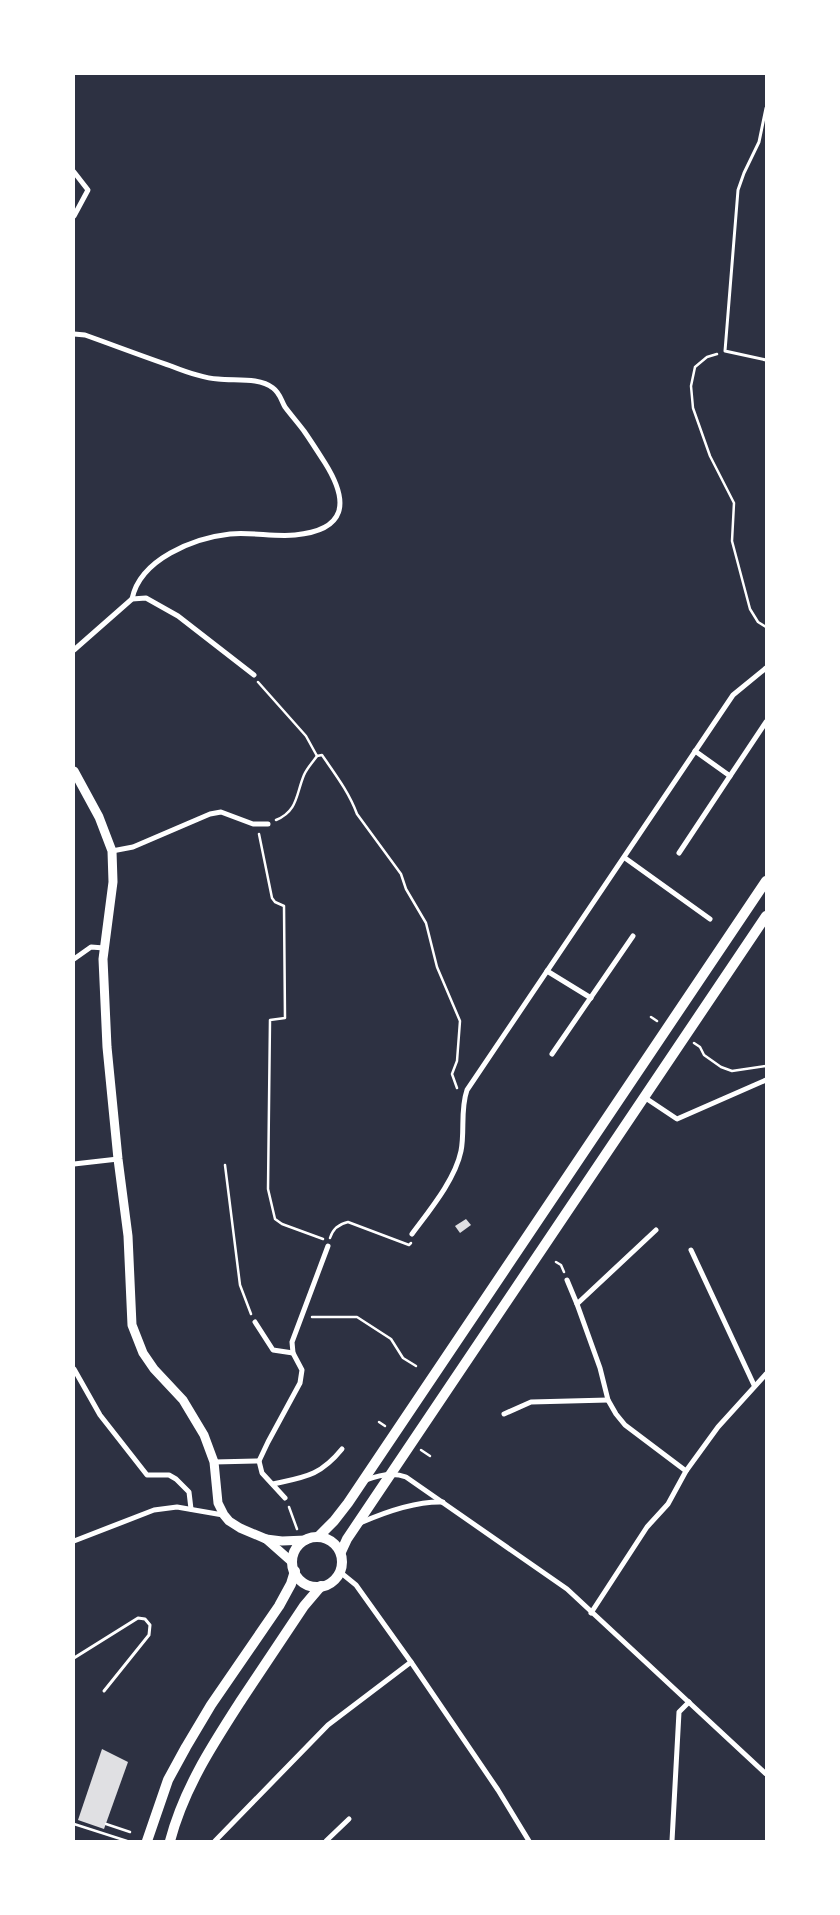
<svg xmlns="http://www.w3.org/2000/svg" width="840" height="1915" viewBox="0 0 840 1915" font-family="Ubuntu,sans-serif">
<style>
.building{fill:#e0e0e3}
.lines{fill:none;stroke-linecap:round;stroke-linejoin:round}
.path{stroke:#fff;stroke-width:2.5}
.service{stroke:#fff;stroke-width:3}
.minor{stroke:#fff;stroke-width:5}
.tertiary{stroke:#fff;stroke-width:9}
.primary{stroke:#fff;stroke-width:10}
</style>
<rect width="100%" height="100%" fill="#2d3142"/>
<g class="building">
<polygon points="466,1219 471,1225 460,1233 455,1226"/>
<polygon points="102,1749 128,1762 104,1829 78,1820"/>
</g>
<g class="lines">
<g class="path">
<polyline points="717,354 707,357 695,367 691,386 693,408 710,456 734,503 732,541 750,609 758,622 766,627"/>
<path d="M258 682 306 736 317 756 322 755C335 774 349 792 357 814L401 874 406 889 426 923 437 967 460 1021 457 1061 452 1074 457 1088"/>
<path d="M276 820C298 811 296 794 304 775 307 768 313 762 317 756"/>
<polyline points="259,834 272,898 275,902 284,906 285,1018 270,1020 268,1189 275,1219 282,1224 323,1239"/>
<polyline points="651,1017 657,1021"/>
<polyline points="694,1043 700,1047 704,1055 721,1067 732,1071 766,1066"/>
<polyline points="225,1165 240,1285 251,1314"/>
<path d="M330 1238C333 1228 339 1224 348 1222L409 1245 411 1243"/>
<polyline points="556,1262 561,1265 564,1272"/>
<polyline points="312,1317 357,1317 391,1339 403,1358 416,1366"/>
<polyline points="379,1422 385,1426"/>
<polyline points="421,1450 430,1456"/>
<polyline points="289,1507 297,1529"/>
<polyline points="74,1824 127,1841"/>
<polyline points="106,1824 130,1832"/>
</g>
<g class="service">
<polyline points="766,108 759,142 744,173 738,190 725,351 766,360"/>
<polyline points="74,1658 138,1618 145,1619 150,1625 149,1635 104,1691"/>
</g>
<g class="minor">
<polyline points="74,172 88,190 74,216"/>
<path d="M74 334 85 335C113 345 142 356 171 366 186 372 202 378 218 379 235 381 259 377 273 388 280 393 281 400 285 407 291 415 298 423 304 431 311 441 318 452 325 463 350 503 346 530 295 535 274 537 252 532 230 534 194 538 140 559 132 599"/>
<polyline points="74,650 132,599 146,598 178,616 254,675"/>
<polyline points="695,751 730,776 766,722"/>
<polyline points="112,851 133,847 210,814 221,812 253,824 268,824"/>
<polyline points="679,853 730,776"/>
<polyline points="625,858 710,919"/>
<polyline points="74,959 91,947 104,948"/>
<polyline points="547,971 591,998"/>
<polyline points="552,1054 633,936"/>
<polyline points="644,1097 677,1119 766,1080"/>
<polyline points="74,1164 118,1159"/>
<polyline points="656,1230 577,1304 600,1368 608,1400 616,1414 625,1425 686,1471"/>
<path d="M412 1234C429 1211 455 1180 461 1151 465 1131 460 1110 467 1090L733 695 766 668"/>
<polyline points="691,1250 754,1385"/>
<polyline points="567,1280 577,1304"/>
<polyline points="255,1322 273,1350 293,1353"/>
<polyline points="74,1369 100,1415 147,1475 169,1475 176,1479 189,1492 191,1509"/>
<polyline points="504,1414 531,1402 608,1400"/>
<polyline points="259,1461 268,1442 300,1383 302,1370 293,1353 292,1342 328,1246"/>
<polyline points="214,1462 259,1461 262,1473 285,1498"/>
<path d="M366 1480C379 1475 393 1472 406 1477L567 1589 766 1774"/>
<path d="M273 1484C305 1477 320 1476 342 1449"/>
<path d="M360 1523C385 1512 415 1501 443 1502"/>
<polyline points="74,1541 154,1510 177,1507 223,1515"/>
<polyline points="340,1572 356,1585 411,1662 498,1790 529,1841"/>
<polyline points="591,1613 647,1527 668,1504 686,1471 718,1427 766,1374"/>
<polyline points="215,1841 328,1725 411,1662"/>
<polyline points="326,1841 349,1819"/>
<polyline points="672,1841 679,1712 689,1702"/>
</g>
<g class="tertiary">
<polyline points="74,771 99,817 112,851 113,882 103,959 107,1047 118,1159 128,1236 132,1325 143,1353 154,1369 183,1400 204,1435 214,1462 218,1503 224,1515 229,1521 240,1528 266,1539 292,1562"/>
<polyline points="266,1539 282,1541 306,1540"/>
</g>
<g class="primary">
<polyline points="318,1537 334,1521 348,1503 766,881"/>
<circle cx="317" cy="1562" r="25"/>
<polyline points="341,1552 347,1539 766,916"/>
<polyline points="147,1841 168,1780 186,1747 211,1705 279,1606 291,1584 295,1571"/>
<path d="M170 1841C184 1788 213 1744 242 1699 263 1668 283 1637 304 1606L321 1586"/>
</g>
</g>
<rect width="840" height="1915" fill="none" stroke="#ffffff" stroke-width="150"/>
</svg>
